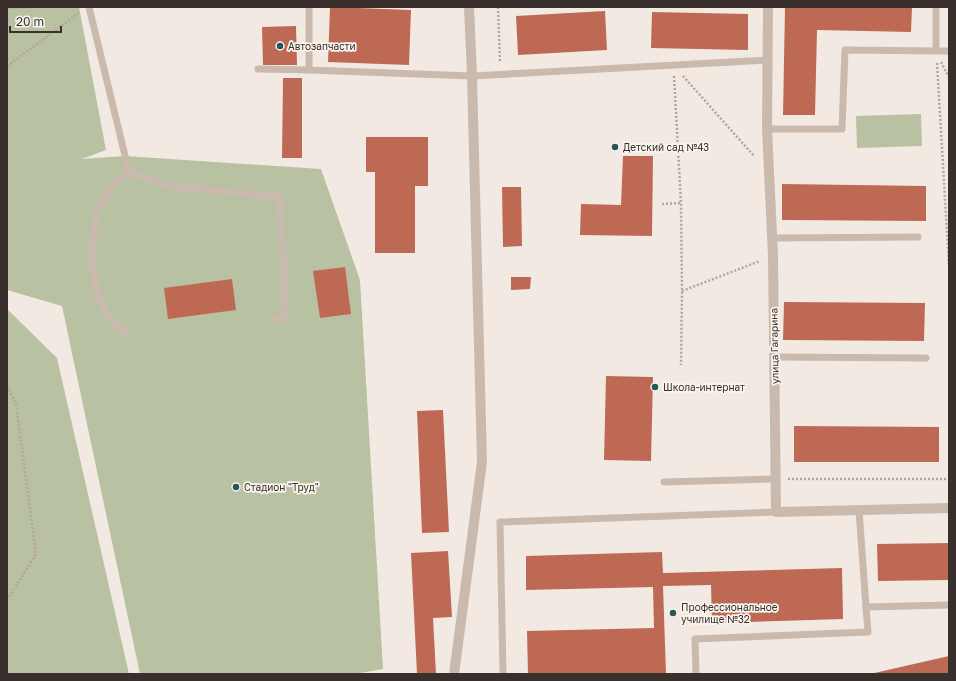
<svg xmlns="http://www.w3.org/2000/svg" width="956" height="681" viewBox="0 0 956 681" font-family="'Golos Text',sans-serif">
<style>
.green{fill:#b8c1a2}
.building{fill:#be6954}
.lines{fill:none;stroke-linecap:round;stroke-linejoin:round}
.path{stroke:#b6a498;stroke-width:2.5;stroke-dasharray:2 2;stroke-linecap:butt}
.lane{stroke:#cabaae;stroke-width:7}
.street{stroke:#cabaae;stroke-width:10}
.poi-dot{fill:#245858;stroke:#faf4ee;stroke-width:1.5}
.labels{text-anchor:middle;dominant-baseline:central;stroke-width:3.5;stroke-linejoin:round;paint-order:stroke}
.poi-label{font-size:10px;fill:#392f2c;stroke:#faf4ee;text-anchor:start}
.street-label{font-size:10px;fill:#392f2c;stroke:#faf4ee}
</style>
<rect width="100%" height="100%" fill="#f2eae2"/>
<g class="green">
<polygon points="7,7 79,7 106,150 82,159 125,156 321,169 360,280 383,669 354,674 140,674 62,306 7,290"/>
<polygon points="921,114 922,146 857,148 856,116"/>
<polygon points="7,309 57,358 129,674 7,674"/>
</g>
<g class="building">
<polygon points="330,7 411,10 409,65 328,62"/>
<polygon points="785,7 912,7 911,32 817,30 815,115 783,115"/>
<polygon points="605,11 607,50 518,55 516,16"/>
<polygon points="652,12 748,14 748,50 651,48"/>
<polygon points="296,26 297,65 263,65 262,27"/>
<polygon points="283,78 302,78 302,158 282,158"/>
<polygon points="366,137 428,137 428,186 415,186 415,253 375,253 375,172 366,172"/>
<polygon points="623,156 653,156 652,236 580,235 581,204 621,205"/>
<polygon points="782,184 926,186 926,221 782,220"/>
<polygon points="502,187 521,187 522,246 503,247"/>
<polygon points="345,267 351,314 320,318 313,271"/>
<polygon points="511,277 531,277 530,289 511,290"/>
<polygon points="232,279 236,310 168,319 164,288"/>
<polygon points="784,302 925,303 924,341 783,340"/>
<polygon points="606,376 653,377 651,461 604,460"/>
<polygon points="443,410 449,532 422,533 417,411"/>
<polygon points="794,426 939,427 939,462 794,462"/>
<polygon points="949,543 949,580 878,581 877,544"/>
<polygon points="448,551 452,617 433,618 436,674 417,674 411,553"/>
<polygon points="662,552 663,573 842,568 843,619 712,623 711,585 663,586 666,674 528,674 527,631 654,628 653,587 526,590 526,556"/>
<polygon points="949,656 949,673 944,674 870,674"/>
</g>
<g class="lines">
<g class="path">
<polyline points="498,7 500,62"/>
<polyline points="7,8 38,7"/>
<polyline points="941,62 949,77"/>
<polyline points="937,63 949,267"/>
<polyline points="7,66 79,13"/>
<polyline points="674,76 681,203 682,291 681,365"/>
<polyline points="683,76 754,156"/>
<polyline points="662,204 681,203"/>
<polyline points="682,291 760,261"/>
<polyline points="7,386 16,404 36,554 10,596 7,596"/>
<polyline points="788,479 949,479"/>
</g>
<g class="lane">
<polyline points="89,7 129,172 168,186 280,197 286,318 270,320"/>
<polyline points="309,7 309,70 472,76 767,60"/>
<polyline points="936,51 949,51"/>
<polyline points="258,69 309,70"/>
<polyline points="767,129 842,129 845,50 936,51 936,7"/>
<polyline points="129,172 112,185 96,215 91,257 98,297 112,322 129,336"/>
<polyline points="772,238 918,237"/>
<polyline points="774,357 926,358"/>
<polyline points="664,482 775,479"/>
<polyline points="859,510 866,607 949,605"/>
<polyline points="503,674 500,522 776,512"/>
<polyline points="696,674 695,639 868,632 866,607"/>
</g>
<g class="street">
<polyline points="768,7 767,129 773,256 776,512 949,508"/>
<polyline points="454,674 482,462 472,76 469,7"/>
</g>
</g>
<g class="poi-dot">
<circle cx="280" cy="46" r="4"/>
<circle cx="615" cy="147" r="4"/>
<circle cx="655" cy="387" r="4"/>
<circle cx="236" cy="487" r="4"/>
<circle cx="673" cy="613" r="4"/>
</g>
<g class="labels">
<g class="poi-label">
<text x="288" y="46">Автозапчасти</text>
<text x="623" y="147">Детский сад №43</text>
<text x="663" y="387">Школа-интернат</text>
<text x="244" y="487">Стадион "Труд"</text>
<text x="681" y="607">Профессиональное<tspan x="681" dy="12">училище №32</tspan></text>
</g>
<g class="street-label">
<text transform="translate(774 346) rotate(-91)">улица Гагарина</text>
</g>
</g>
<rect width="956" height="681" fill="none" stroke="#392f2c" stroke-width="16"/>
<path d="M10 26v6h51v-6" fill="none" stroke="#392f2c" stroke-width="2"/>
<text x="16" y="26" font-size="12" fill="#392f2c" stroke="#faf4ee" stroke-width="3" paint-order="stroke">20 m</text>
</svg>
